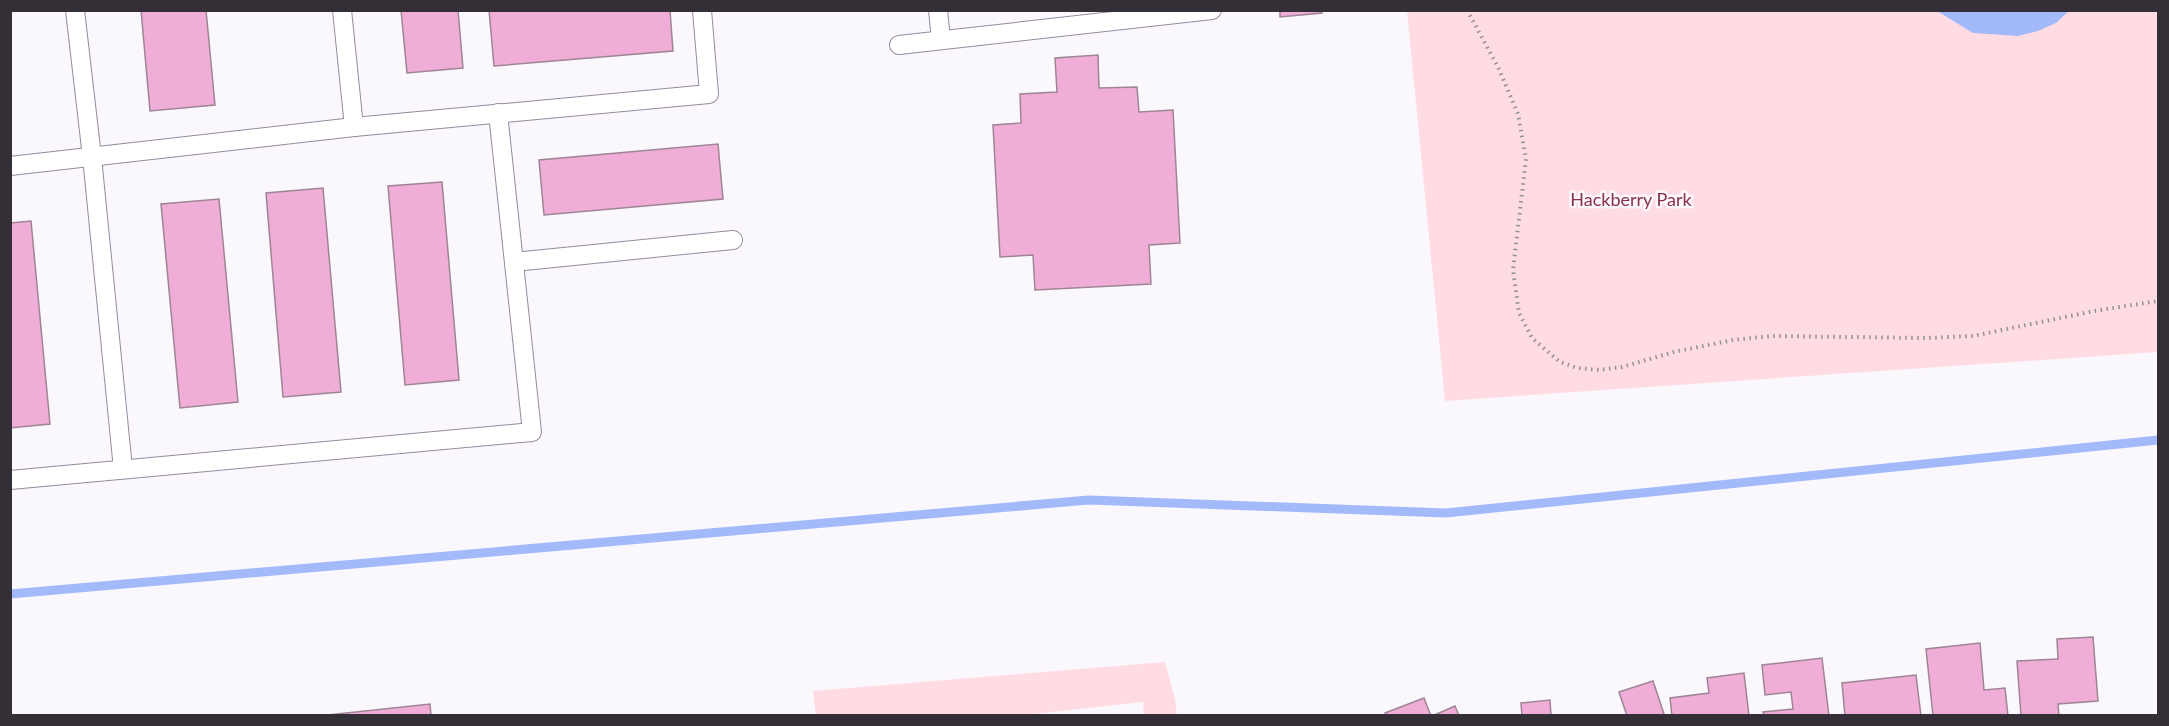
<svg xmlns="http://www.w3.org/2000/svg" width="2169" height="726" viewBox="0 0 2169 726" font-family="Lato,sans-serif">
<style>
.green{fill:#ffdce3}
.water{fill:#a3bafa}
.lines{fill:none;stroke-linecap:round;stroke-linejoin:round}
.stream{stroke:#a3bafa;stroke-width:9}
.building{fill:#f0add8;stroke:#9d8594;stroke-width:1.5}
.lane-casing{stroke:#98899e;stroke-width:20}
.path{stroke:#938f96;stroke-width:4;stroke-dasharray:1.5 4.5;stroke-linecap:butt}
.lane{stroke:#fff;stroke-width:18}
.labels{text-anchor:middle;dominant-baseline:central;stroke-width:5;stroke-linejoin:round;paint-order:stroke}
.park-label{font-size:18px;fill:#8b304c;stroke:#fbf8fd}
</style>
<rect width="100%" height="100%" fill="#fbf8fd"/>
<g class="green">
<polygon points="1407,11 2158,11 2158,352 1445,401"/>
<polygon points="1165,662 1175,699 1177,715 1144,715 1143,702 1015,716 816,715 813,691"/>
</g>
<polygon class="water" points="1937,11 2069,11 2056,23 2038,31 2018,36 1973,33"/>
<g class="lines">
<polyline class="stream" points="10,594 1089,500 1446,513 2158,440"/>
</g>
<g class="building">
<polygon points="141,10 206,10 215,105 150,111"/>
<polygon points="401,10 458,10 463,68 407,73"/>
<polygon points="489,10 670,10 673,51 494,66"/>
<polygon points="1280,10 1321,10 1322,13 1280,17"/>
<polygon points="1098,55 1099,88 1137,87 1139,112 1173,110 1180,243 1149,245 1151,284 1035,290 1033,255 1000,257 993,125 1021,123 1020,94 1057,92 1055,58"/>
<polygon points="718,144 723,199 544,215 539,160"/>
<polygon points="442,182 459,380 405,385 388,186"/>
<polygon points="323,188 341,392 283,397 266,193"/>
<polygon points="219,199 238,402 180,408 161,204"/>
<polygon points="31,221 50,424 10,428 10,223"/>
<polygon points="2093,637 2098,701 2058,704 2059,716 2021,716 2017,661 2058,659 2057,639"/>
<polygon points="1980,643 1984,690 2005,688 2008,716 1933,716 1926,649"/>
<polygon points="1822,658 1829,716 1764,716 1763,712 1793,709 1791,692 1765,695 1762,665"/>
<polygon points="1744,673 1749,716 1672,716 1670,698 1709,693 1707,678"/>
<polygon points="1916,675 1921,716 1845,716 1842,683"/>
<polygon points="1653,681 1664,714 1659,716 1627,716 1619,692"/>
<polygon points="1424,698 1431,716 1386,716 1385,713"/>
<polygon points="1550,700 1551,716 1522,716 1521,703"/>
<polygon points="430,704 431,716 318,716"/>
<polygon points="1455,706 1459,716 1432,716"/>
</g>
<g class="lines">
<g class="lane-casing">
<g id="lane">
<polyline points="75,10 92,157 123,469"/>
<polyline points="342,10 354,127"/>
<polyline points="938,10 941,40"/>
<polyline points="899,45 1212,10"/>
<polyline points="10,166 354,127 709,94 702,10"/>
<polyline points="514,262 733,240"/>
<polyline points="10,480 532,432 498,113"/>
</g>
</g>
<polyline class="path" points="1467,10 1498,67 1518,114 1526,159 1513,270 1519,313 1532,338 1560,362 1577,368 1599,370 1622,367 1674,352 1733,340 1772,336 1927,338 1973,336 2094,311 2158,301"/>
<use href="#lane" class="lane"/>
</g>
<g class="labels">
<g class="park-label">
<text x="1631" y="199">Hackberry Park</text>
</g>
</g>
<rect width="2169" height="726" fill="none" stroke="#342e37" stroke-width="24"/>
</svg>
